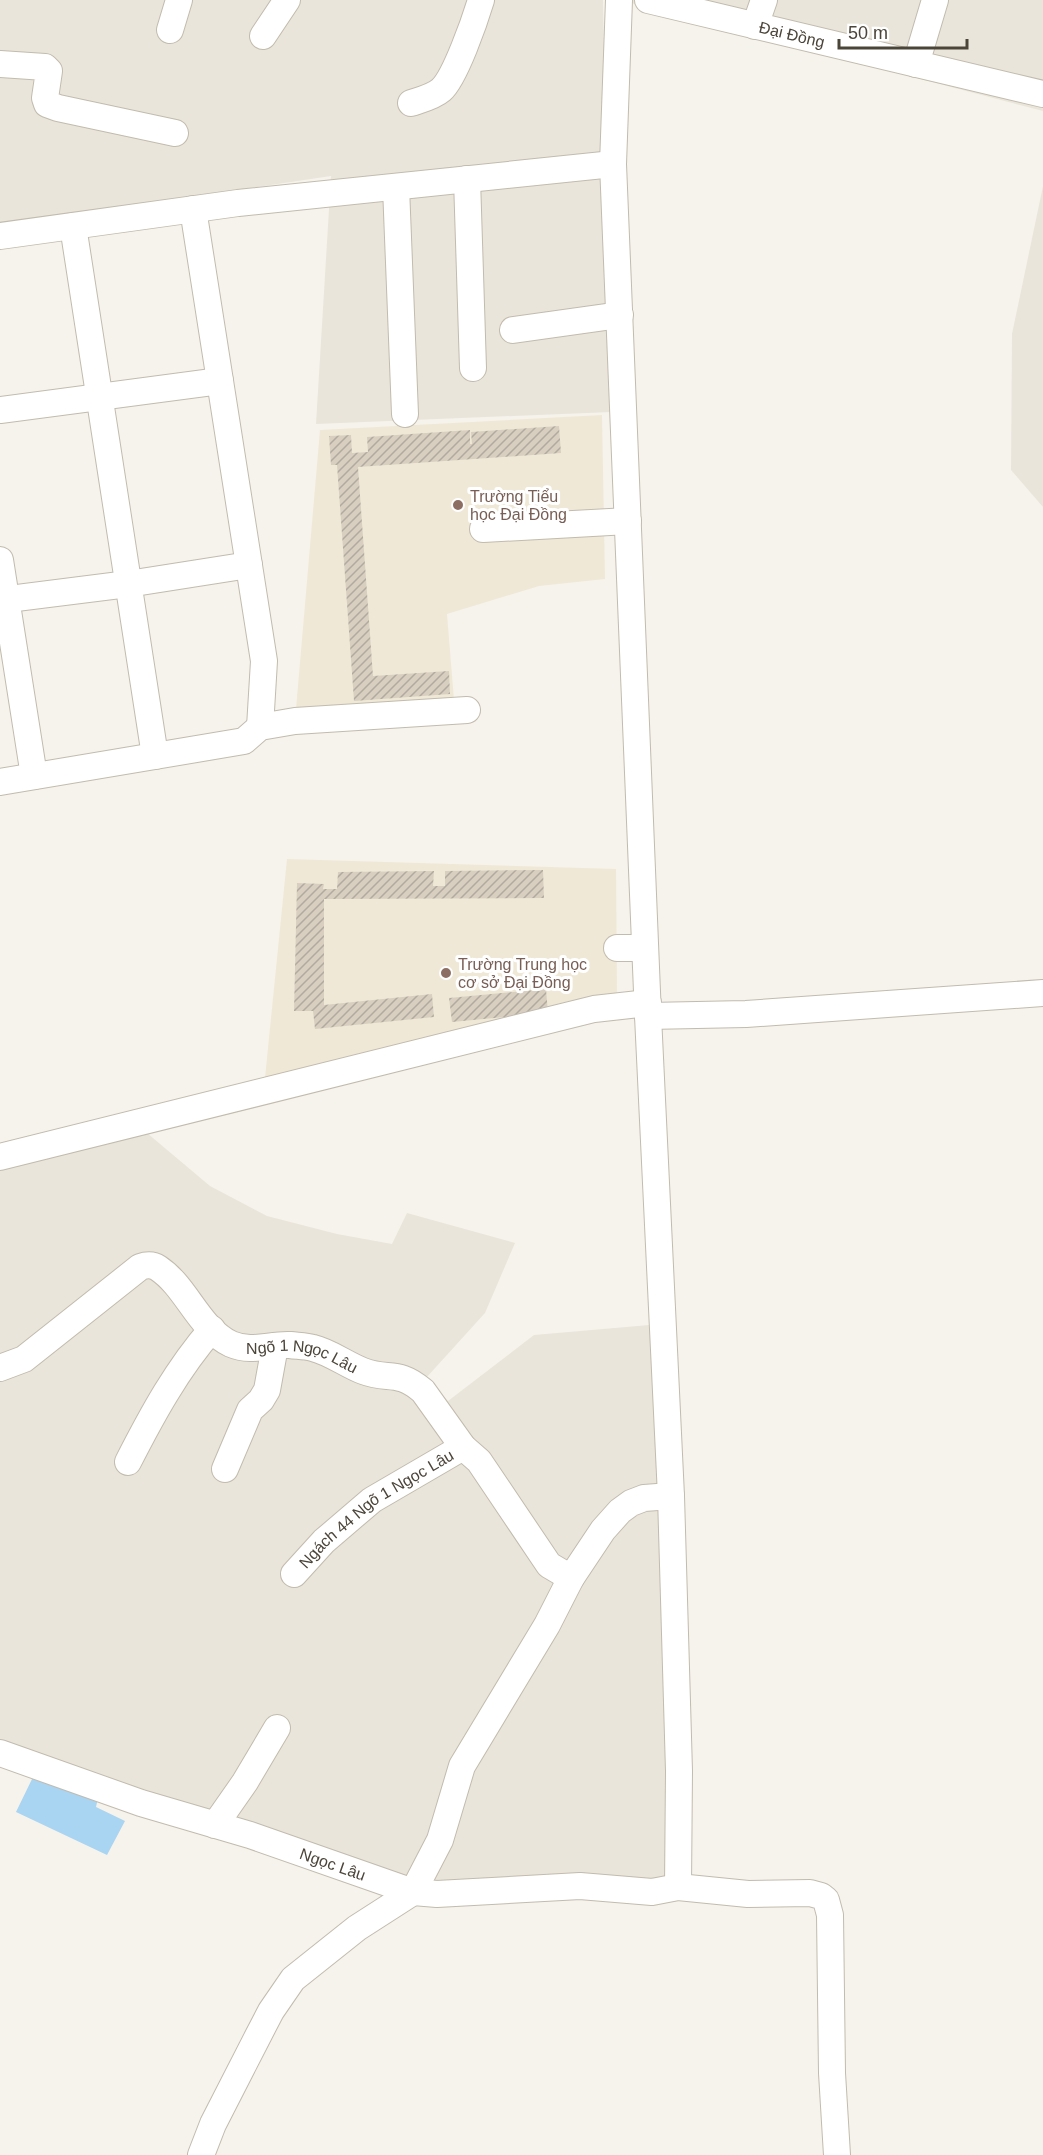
<svg xmlns="http://www.w3.org/2000/svg" width="1043" height="2155" viewBox="0 0 1043 2155" font-family="Arial,sans-serif">
<style>
.residential{fill:#eae5da}
.education{fill:#efe8d6}
.water{fill:#a9d4f2}
.building{fill:url(#building-hatch)}
.lines{fill:none;stroke-linecap:round;stroke-linejoin:round}
.minor-casing{stroke:#c2bbae;stroke-width:28}
.minor{stroke:#fff;stroke-width:26}
.education-dot{fill:#8d6e63;stroke:#fff;stroke-width:2}
.labels{text-anchor:middle;dominant-baseline:central;stroke-width:6;stroke-linejoin:round;paint-order:stroke}
.street-label{font-size:16px;fill:#4b4439;stroke:#fff}
.education-label{font-size:16px;fill:#785e54;stroke:#fff;text-anchor:start}
</style>
<defs>
<pattern id="building-hatch" width="6" height="6" patternUnits="userSpaceOnUse" patternTransform="scale(1.5)"><rect width="6" height="6" fill="#d8cfc1"/><path d="M-1 1l2-2M0 6l6-6M5 7l2-2" fill="none" stroke="#b1aa9e"/></pattern>
</defs>
<rect width="100%" height="100%" fill="#f6f3ec"/>
<g class="residential">
<polygon points="0,0 603,0 611,412 316,424 331,176 0,225"/>
<polygon points="619,0 1043,0 1043,111"/>
<polygon points="1043,186 1043,507 1011,470 1012,334"/>
<polygon points="147,1133 210,1186 267,1216 337,1234 392,1244 407,1213 515,1243 485,1313 426,1378 448,1401 534,1335 672,1323 684,1896 468,1898 0,1760 0,1168"/>
</g>
<g class="education">
<polygon points="602,415 605,579 539,586 447,614 454,700 296,709 320,430"/>
<polygon points="287,859 616,869 617,997 265,1078"/>
</g>
<polygon class="water" points="33,1777 98,1798 96,1807 125,1821 107,1855 16,1812"/>
<g class="building">
<polygon points="559,426 561,453 358,467 373,676 449,671 450,694 354,701 337,465 331,465 329,436 351,435 352,453 368,452 367,437 470,430 470,444 472,444 471,432"/>
<polygon points="543,870 544,898 324,899 324,1005 432,994 434,1017 315,1029 313,1011 294,1011 297,883 324,884 323,889 337,889 338,872 434,871 433,886 445,886 445,871"/>
<polygon points="546,989 548,1013 452,1022 449,998"/>
</g>
<g class="lines">
<g class="minor-casing">
<g id="minor">
<polyline points="619,0 613,164 648,1016 671,1496 679,1771 678,1887"/>
<path id="s1" d="M648 0 1043 94"/>
<polyline points="755,26 764,0"/>
<polyline points="170,30 179,0"/>
<polyline points="263,36 287,0"/>
<polyline points="0,64 45,67 49,71 45,98 47,104 58,108 175,133"/>
<polyline points="916,64 935,0"/>
<path d="M411 103C420 100 433 97 441 90 455 78 475 20 481 0"/>
<polyline points="467,179 473,368"/>
<polyline points="396,187 405,414"/>
<polyline points="193,209 264,661 260,727"/>
<polyline points="73,226 155,756"/>
<polyline points="0,236 238,203 613,164"/>
<polyline points="513,330 620,315"/>
<polyline points="0,410 220,381"/>
<polyline points="483,529 628,521"/>
<polyline points="0,560 34,776"/>
<polyline points="0,600 128,584 249,565"/>
<polyline points="0,782 244,741 260,727 295,721 467,710"/>
<polyline points="617,948 645,948"/>
<polyline points="648,1016 746,1014 1043,993"/>
<polyline points="0,1157 594,1009 648,1003"/>
<path id="s2" d="M0 1368 24 1359 140 1267C146 1265 152 1264 158 1268 187 1287 198 1328 231 1344 252 1353 269 1344 290 1345 298 1346 306 1346 313 1348 330 1352 347 1365 363 1371 389 1381 397 1369 423 1391L463 1447 479 1461 549 1565 571 1578"/>
<path d="M128 1462C152 1415 177 1369 212 1329"/>
<polyline points="225,1469 250,1410 261,1400 267,1390 275,1346"/>
<path id="s3" d="M294 1574 324 1541 372 1500 463 1447"/>
<path id="s4" d="M0 1753 141 1803 250 1835 413 1892 437 1894 580 1886 652 1892 678 1887 748 1894 810 1893 821 1896 826 1900 830 1915 832 2073 837 2155"/>
<polyline points="215,1825 245,1782 277,1728"/>
<polyline points="201,2155 213,2124 257,2038 271,2011 293,1979 357,1928 413,1892 440,1840 462,1766 547,1625 571,1578 603,1530 620,1511 631,1503 644,1498 671,1496"/>
</g>
</g>
<use href="#minor" class="minor"/>
</g>
<g class="education-dot">
<circle cx="458" cy="505" r="6"/>
<circle cx="446" cy="973" r="6"/>
</g>
<g class="labels">
<g class="street-label">
<text stroke="none"><textPath href="#s1" startOffset="148">Đại Đồng</textPath></text>
<text stroke="none"><textPath href="#s2" startOffset="372">Ngõ 1 Ngọc Lâu</textPath></text>
<text stroke="none"><textPath href="#s3" startOffset="106">Ngách 44 Ngõ 1 Ngọc Lâu</textPath></text>
<text stroke="none"><textPath href="#s4" startOffset="351">Ngọc Lâu</textPath></text>
</g>
<g class="education-label">
<text x="470" y="496">Trường Tiểu<tspan x="470" dy="18">học Đại Đồng</tspan></text>
<text x="458" y="964">Trường Trung học<tspan x="458" dy="18">cơ sở Đại Đồng</tspan></text>
</g>
</g>
<path d="M839 39v9h128v-9" fill="none" stroke="#4b4439" stroke-width="3"/>
<text x="848" y="39" font-size="18" fill="#4b4439" stroke="#ffffff" stroke-width="4.5" paint-order="stroke">50 m</text>
</svg>
